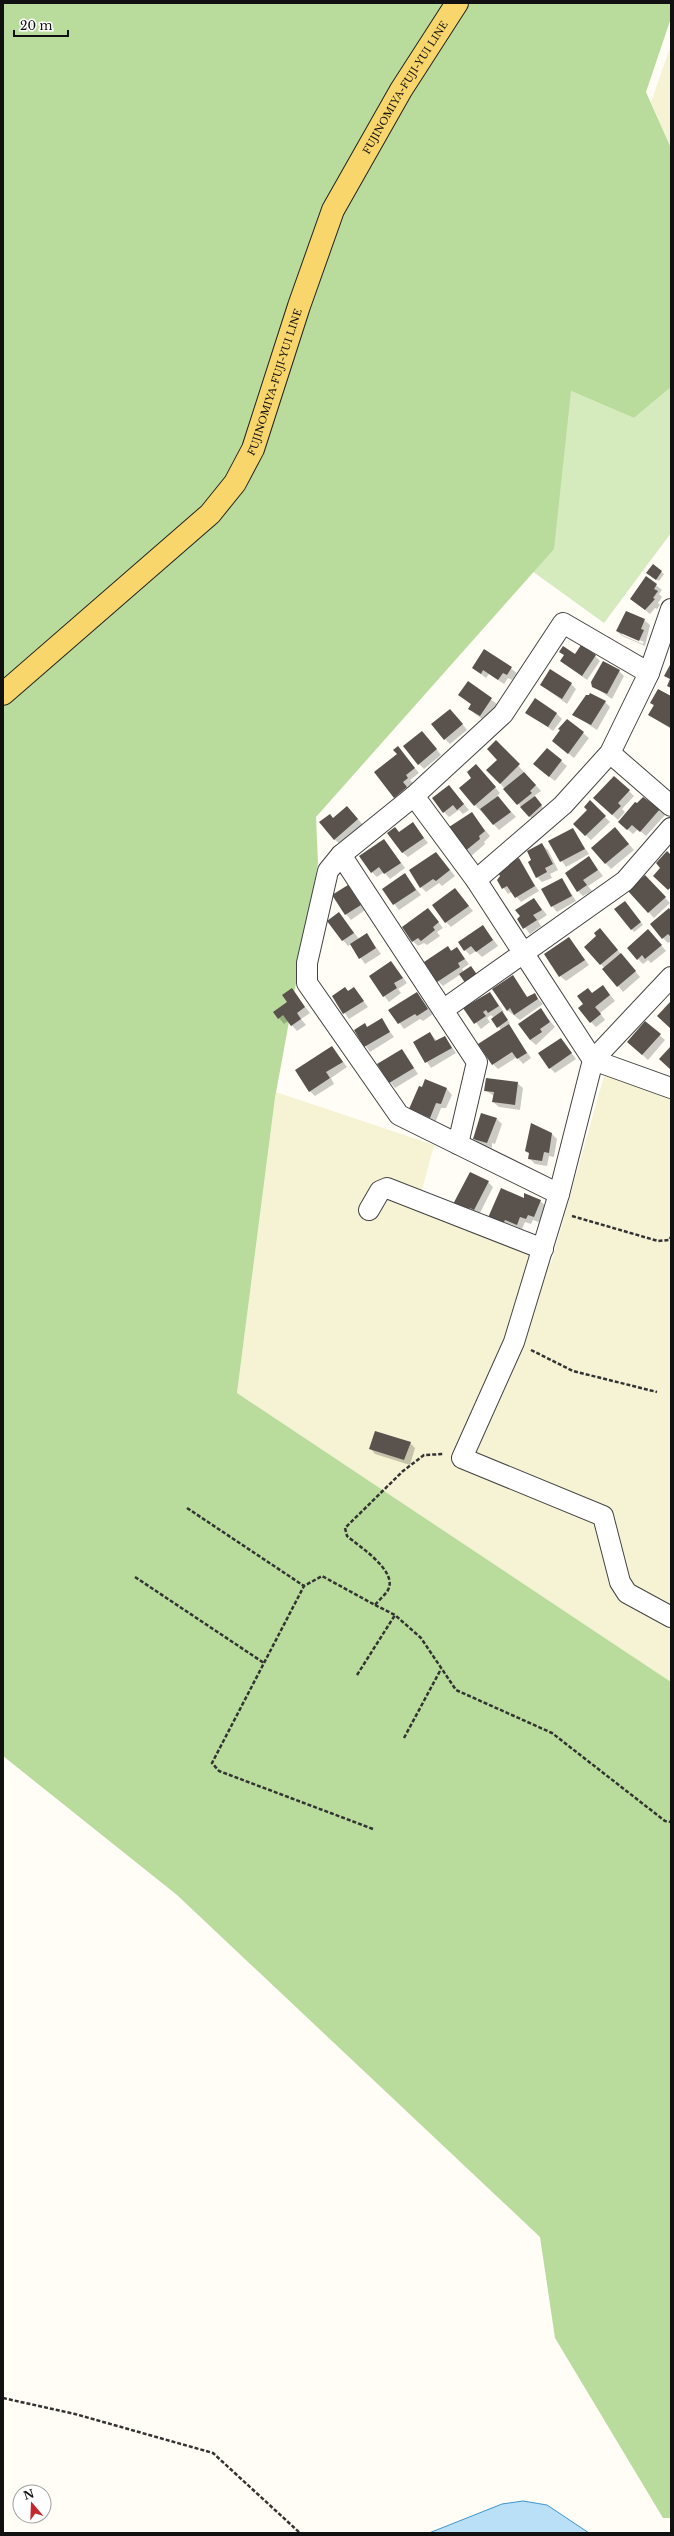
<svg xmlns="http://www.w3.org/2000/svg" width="674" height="2536" viewBox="0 0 674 2536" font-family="'Libre Baskerville',serif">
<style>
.farmland{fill:#f6f3d4}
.green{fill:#d5ebbd}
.forest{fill:#b9dc9c}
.water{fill:#b9e0f7;stroke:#3f96cf}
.shadow{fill:#0003;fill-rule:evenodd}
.building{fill:#5a524d}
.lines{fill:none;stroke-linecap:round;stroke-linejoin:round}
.street-casing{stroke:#444;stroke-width:22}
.primary-casing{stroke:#222;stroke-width:24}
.path{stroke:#333;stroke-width:2.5;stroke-dasharray:4 2;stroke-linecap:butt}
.street{stroke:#fff;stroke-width:20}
.primary{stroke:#f9d66b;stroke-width:22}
.labels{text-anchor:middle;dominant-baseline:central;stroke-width:4;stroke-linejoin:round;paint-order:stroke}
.street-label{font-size:10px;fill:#111;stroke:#fff}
</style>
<rect width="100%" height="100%" fill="#fffdf5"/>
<g class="farmland">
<polygon points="671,45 671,148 651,102"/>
<polygon points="604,1076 671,1093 671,1682 237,1393 276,1092 434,1145 417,1209 551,1263"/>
</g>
<polygon class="green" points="671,387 671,533 604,623 532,571 571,391 634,418"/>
<polygon class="forest" points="3,3 671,3 671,18 646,92 671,148 671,387 634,418 571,391 554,549 316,817 318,863 275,1098 237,1393 671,1682 671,2518 663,2518 555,2338 540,2237 177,1895 3,1756"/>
<polygon class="water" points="523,2501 547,2505 589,2533 429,2533 502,2504"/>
<g class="shadow">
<polygon points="653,566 664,574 659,581 650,575"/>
<polygon points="646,577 662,590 659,594 662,597 658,603 660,605 657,609 655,608 650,614 631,599"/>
<path d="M644 620 650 625 645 646 622 636 617 631ZM622 633 644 642 643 644 622 635Z"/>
<polygon points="485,650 517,673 512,680 508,678 504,684 489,674 486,678 473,668"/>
<polygon points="576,656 595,656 600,661 587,680 561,661"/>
<polygon points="619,671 624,676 612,699 593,686"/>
<polygon points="468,683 497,704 485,721 475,714 470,708 472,705 459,695"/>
<polygon points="571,684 576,689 567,704 541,685"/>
<polygon points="671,698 671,729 649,715 654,706 651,703"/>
<polygon points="605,702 610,707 597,730 574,715"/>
<polygon points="527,712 556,713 562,719 553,731"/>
<polygon points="455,715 467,730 450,744 445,739"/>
<polygon points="567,720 589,738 574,758 553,741"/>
<polygon points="427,737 441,755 424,769 419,764"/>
<polygon points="496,741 541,791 534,796 543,808 532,819 488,770 498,760"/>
<polygon points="398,748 419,773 410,780 413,783 407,787 412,793 400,802 395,797"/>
<polygon points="547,749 567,766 555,781 539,769"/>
<polygon points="481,771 500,793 497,796 516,817 499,830 475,805"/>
<polygon points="449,786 469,810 463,814 459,810 449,817 444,812"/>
<polygon points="629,791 634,796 622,809 625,812 618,820 600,803"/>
<polygon points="643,798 665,815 646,836 638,829 633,834 625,827"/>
<polygon points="590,802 610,822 591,840 574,824 588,810"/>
<polygon points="352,812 363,825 340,844 334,839 333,819"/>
<polygon points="472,814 490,836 484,842 485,844 470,857 447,829"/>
<polygon points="413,824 428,843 408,857 402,852 400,833"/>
<polygon points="572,829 589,854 566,867 549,842"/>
<polygon points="620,834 634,850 611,869 592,848"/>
<polygon points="384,840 405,868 390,879 384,872 377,877 372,872"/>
<polygon points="542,845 548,850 558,870 550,874 552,878 542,882 537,877"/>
<polygon points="589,858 603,876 588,886 592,891 583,896 578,891"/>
<polygon points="441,859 455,876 442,886 439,883 426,892 421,887"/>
<polygon points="518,860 539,891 521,902 512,892 508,894 498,880"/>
<polygon points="405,875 421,895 399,910 383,889"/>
<polygon points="562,879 576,901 557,912 552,906"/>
<polygon points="650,882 670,903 654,918 629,891"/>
<polygon points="348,886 365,910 351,920 346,914"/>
<polygon points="455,889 473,911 451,927 446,922"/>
<polygon points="534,899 547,915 538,921 541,926 530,934 518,919"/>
<polygon points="627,905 643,925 634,932 616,909"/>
<polygon points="671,912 671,941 668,943 663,938"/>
<polygon points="339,913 359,939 367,935 381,954 365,964 351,944 348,946 343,940 329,921"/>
<polygon points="433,915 443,928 437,932 440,936 427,945 424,943 418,946 413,941"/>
<polygon points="483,926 498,946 482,957 476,951 470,955 465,950"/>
<polygon points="605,935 640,977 623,992 601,964 598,936"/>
<polygon points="653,936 666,951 651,963 648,960 643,964 638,959"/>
<polygon points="569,938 589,965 566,981 560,976"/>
<polygon points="448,948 452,951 457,948 469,964 462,969 464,972 443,986 438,981"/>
<polygon points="391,962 407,983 398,989 401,993 389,1002 370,977"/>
<polygon points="513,977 528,998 534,994 543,1004 520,1020 507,1010"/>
<polygon points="603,986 615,1001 600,1013 605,1020 596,1027 591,1022 593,994"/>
<polygon points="354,989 368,1007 349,1019 333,996"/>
<polygon points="292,990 310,1013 301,1019 306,1025 297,1031 288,1021 284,1024 274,1012 288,1002"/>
<polygon points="417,993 433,1014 423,1021 420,1019 404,1029 390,1010"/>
<polygon points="490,993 504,1012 502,1013 510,1023 508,1025 531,1058 523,1064 517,1057 498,1069 493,1064 501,1030 494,1018 491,1015 487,1018 490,1022 481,1029 465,1008"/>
<polygon points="541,1010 555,1027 536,1045 530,1040"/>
<polygon points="381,1020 394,1037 370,1052 355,1031 368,1028"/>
<polygon points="646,1023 665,1040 648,1060 634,1047"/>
<polygon points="430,1033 437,1041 445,1037 456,1053 431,1068 414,1042"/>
<polygon points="561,1039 576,1059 555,1073 550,1068"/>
<polygon points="332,1047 347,1067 331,1078 334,1084 315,1096 310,1091"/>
<polygon points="402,1050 418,1074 395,1088 390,1082"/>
<polygon points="426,1080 447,1089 452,1095 446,1108 441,1108 435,1123 415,1114 410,1109"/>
<polygon points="517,1083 523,1088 520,1110 499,1107 493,1102 494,1096 485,1090"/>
<polygon points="497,1119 502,1124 495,1144 492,1143 492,1148 479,1144 474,1138"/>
<polygon points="532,1124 552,1134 557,1139 554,1157 549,1156 547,1166 535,1164 529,1158"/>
<polygon points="488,1182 493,1187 479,1215 458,1214"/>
<polygon points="524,1199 540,1201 546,1206 539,1222 533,1220 531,1224 525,1222 522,1229 510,1224 507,1230 494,1225"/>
<polygon points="410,1443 415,1448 410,1465 375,1454 370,1448"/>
</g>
<g class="building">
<polygon points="653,564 662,571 656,580 646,573"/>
<polygon points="646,576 657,584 654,589 658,591 653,598 655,599 645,610 630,599"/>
<polygon points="626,611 645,619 641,629 644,630 639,641 616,631"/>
<polygon points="581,645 596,655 582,676 560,661 564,655 559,652 563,646 575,654"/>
<polygon points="484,649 512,667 507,675 503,673 498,680 483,670 481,674 472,668"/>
<polygon points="603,661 620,670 607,694 592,687 591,682"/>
<polygon points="671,663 671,688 667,686 670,679 664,676"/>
<polygon points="550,669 572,683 562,699 540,685"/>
<polygon points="468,681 492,698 480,716 468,709 471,704 458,695"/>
<polygon points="658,689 671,696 671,728 648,715 654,705 650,703"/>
<polygon points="590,693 606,701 591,725 572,715 586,695 589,695"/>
<polygon points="535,698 557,713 548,727 525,713"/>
<polygon points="450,709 463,724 444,740 431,724"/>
<polygon points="567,719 584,732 568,754 552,741 560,730 558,729"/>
<polygon points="422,731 437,749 418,765 403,746"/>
<polygon points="496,740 520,764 500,784 486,770 497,760 487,749"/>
<polygon points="398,746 415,768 406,775 408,778 403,782 407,787 394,798 374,772 397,754 393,750"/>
<polygon points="547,748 562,760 549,777 533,764"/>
<polygon points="476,764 496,787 474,806 459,788 471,778 467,772"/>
<polygon points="524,772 536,785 530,791 532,793 517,805 503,789"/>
<polygon points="614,776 630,790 618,803 621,806 612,815 593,798"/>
<polygon points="449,785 464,804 457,810 453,805 443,813 432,798"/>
<polygon points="498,796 511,812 493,825 480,809"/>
<polygon points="535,796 542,805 529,817 520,807"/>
<polygon points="643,797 660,809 640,832 632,825 627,830 618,822 635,802 637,803"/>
<polygon points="590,800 606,816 585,836 573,824 587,810 584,807"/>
<polygon points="347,806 358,819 334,840 319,822 330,814 333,818"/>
<polygon points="472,812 485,831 479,836 480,839 464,852 446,829"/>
<polygon points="413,822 424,838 402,853 387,833 395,827 399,832"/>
<polygon points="615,827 629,844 605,864 591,848"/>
<polygon points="573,828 585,849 560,862 548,841"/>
<polygon points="384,839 401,863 384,874 379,867 371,873 359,856"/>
<polygon points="542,843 553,864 545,868 547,872 536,878 528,862 531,860 527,851"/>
<polygon points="667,851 671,855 671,887 668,890 653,876 660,868 656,863"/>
<polygon points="436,852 450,870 436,881 433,879 420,888 409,870"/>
<polygon points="589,856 598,870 583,880 587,885 577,892 565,873"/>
<polygon points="519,858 535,886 515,898 507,886 502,889 497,880 500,876 497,871"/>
<polygon points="405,873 416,890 393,905 382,889"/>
<polygon points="645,875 666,897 648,913 628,891"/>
<polygon points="562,878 572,896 551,907 541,889"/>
<polygon points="348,885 361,905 345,915 332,895"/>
<polygon points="455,888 469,906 445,923 432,905"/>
<polygon points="534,898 542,910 533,915 537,920 523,929 517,919 520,916 515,910"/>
<polygon points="625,901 641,922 631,930 614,909"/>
<polygon points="428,908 439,922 433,927 435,930 421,941 418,938 412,942 402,927"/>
<polygon points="669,908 671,911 671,937 668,934 662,939 650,924"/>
<polygon points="339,912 354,933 342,941 327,921"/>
<polygon points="483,925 493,940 476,952 471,946 464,951 458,942"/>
<polygon points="600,928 618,950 600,965 584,947 596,936 594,933"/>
<polygon points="648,929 662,945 645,959 642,955 637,960 627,948"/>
<polygon points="367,933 376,948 359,959 350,944"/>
<polygon points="569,937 585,960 559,977 544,954"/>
<polygon points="448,946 451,951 457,947 465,959 458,963 460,967 437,982 424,962"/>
<polygon points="621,953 636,971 617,987 602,969"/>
<polygon points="391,961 403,978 394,983 397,988 383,997 369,976"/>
<polygon points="471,966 478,976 466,984 459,974"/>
<polygon points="513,975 527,997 535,993 538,999 514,1015 510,1008 507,1011 492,989"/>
<polygon points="603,985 610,995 595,1007 601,1014 590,1023 578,1008 583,1004 577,996 588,988 592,993"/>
<polygon points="345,987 348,991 354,987 364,1001 343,1014 332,996"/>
<polygon points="292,988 305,1007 297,1013 301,1019 291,1026 283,1015 278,1019 273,1012 287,1002 282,995"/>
<polygon points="417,992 428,1009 417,1016 415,1014 398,1024 388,1010"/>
<polygon points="490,992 499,1006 488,1013 486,1010 483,1012 486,1016 474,1024 463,1008"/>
<polygon points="671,1001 671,1029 657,1016"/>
<polygon points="541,1008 550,1022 540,1029 542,1032 530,1040 518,1024"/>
<polygon points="502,1011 508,1020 497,1028 491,1019"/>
<polygon points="382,1018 390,1032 364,1047 354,1030 365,1023 367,1027"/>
<polygon points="645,1021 661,1034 642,1055 627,1042"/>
<polygon points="509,1024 527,1053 517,1059 512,1052 492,1065 478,1044"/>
<polygon points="430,1032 435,1041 445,1036 452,1048 425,1063 413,1042"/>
<polygon points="561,1038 572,1053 549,1069 538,1053"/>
<polygon points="332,1046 343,1062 326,1072 330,1078 309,1092 295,1070"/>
<polygon points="671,1046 671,1070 659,1059"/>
<polygon points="402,1049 414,1068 389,1083 377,1064"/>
<polygon points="486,1078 518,1082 515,1105 492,1102 494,1092 484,1091"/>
<polygon points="425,1079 447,1088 441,1104 436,1103 430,1118 409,1109 419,1086 422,1087"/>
<polygon points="481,1113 497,1118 487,1143 473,1139"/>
<polygon points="531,1123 552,1133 549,1153 544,1152 542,1161 528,1159 529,1153 525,1151"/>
<polygon points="470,1172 489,1181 474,1210 470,1208 466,1216 451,1208"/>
<polygon points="501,1188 524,1198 524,1193 541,1200 534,1217 528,1215 526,1219 520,1217 517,1225 505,1220 502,1226 487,1220"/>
<polygon points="375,1431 411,1442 404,1460 369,1449"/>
</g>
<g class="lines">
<g class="street-casing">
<g id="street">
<polyline points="610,753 671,806"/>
<polyline points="414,796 476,880 593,1060 671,1088"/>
<polyline points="341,855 477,1062 458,1144"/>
<polyline points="476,880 563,805 610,753 649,673"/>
<polyline points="671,977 593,1060 559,1194 514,1342 462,1458 603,1516 620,1582 627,1593 671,1617"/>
<polyline points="443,1010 625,881 671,828"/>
<polyline points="559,1194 399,1115 307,983 307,963 328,871 341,855 414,796 503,714 563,623 649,673 671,609"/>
<polyline points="369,1210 380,1191 387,1188 543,1249"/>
</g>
</g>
<g class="primary-casing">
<g id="primary">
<path id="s1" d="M3 694 210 514 235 483 253 449 299 306 333 210 401 90 457 3"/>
</g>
</g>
<g class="path">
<polyline points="572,1216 658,1241 669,1240 671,1237"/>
<polyline points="531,1350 573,1371 657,1392"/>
<polyline points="187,1508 304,1586"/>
<polyline points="135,1577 264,1663"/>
<polyline points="375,1605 395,1615 421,1638 456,1690 552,1733 665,1821 671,1822"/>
<polyline points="357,1675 395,1615"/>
<polyline points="404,1738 441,1669"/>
<path d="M373 1829 219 1771 212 1763 304 1586 322 1576 375 1605C379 1600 385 1595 388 1590 398 1571 360 1547 347 1536L345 1528 403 1471 424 1455 444 1454"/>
<polyline points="3,2398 75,2414 213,2453 300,2533"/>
</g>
<use href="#street" class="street"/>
<use href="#primary" class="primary"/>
</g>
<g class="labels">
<g class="street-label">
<text stroke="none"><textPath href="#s1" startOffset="747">FUJINOMIYA-FUJI-YUI LINE</textPath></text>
<text stroke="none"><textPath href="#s1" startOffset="423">FUJINOMIYA-FUJI-YUI LINE</textPath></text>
</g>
</g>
<rect width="674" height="2536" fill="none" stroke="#111111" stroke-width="8"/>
<g transform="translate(32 2504) rotate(341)"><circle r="19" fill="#ffffff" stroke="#a0a0a0"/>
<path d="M0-3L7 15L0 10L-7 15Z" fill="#c4262e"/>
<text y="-6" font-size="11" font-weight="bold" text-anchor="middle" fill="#111111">N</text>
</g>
<path d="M14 30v6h54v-6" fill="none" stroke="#111111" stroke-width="2"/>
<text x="20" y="30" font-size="12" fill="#111111" stroke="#ffffff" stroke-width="3" paint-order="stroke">20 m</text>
</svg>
